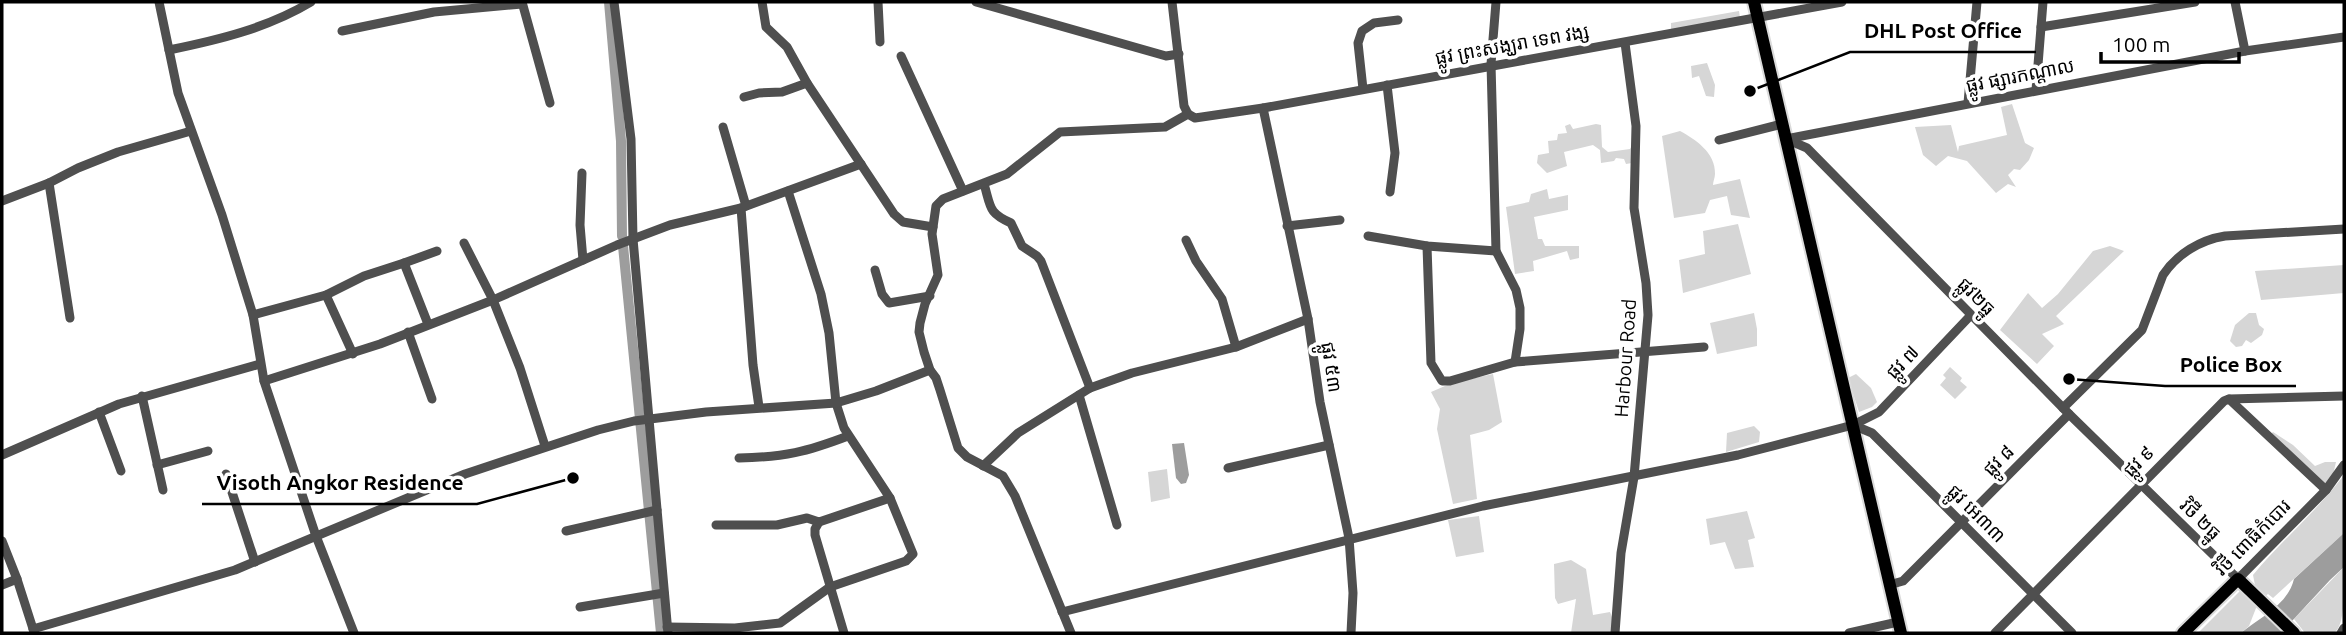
<svg xmlns="http://www.w3.org/2000/svg" width="2346" height="635" viewBox="0 0 2346 635" font-family="Ubuntu,'Noto Sans Khmer',sans-serif">
<style>
.green{fill:#d6d6d6}
.water{fill:#9d9d9d}
.lines{fill:none;stroke-linecap:round;stroke-linejoin:round}
.canal{stroke:#9d9d9d;stroke-width:10}
.major-casing{stroke:#dbdbdb;stroke-width:16}
.minor{stroke:#4f4f4f;stroke-width:9}
.major{stroke:#000;stroke-width:12}
.labels{text-anchor:middle;dominant-baseline:central;stroke-width:7;stroke-linejoin:round;paint-order:stroke}
.street-label{font-size:19px;fill:#000;stroke:#fff}
.leader{fill:none;stroke:#000;stroke-width:2.5}
.callout-dot{fill:#000;stroke:#fff;stroke-width:2.5}
.callout-label{font-size:21px;text-anchor:middle;font-weight:bold;fill:#000;stroke:#fff;stroke-width:7;stroke-linejoin:round;paint-order:stroke}
</style>
<rect width="100%" height="100%" fill="#fff"/>
<g class="green">
<polygon points="1739,11 1740,18 1671,31 1671,23"/>
<polygon points="1707,63 1715,85 1714,97 1706,96 1699,76 1692,78 1691,66"/>
<polygon points="2012,104 2025,143 2034,148 2029,160 2020,170 2014,169 2008,175 2016,187 2008,184 1996,193 1967,161 1948,156 1936,166 1923,155 1915,127 1951,125 1958,152 1959,146 2007,135 2001,107"/>
<polygon points="1570,124 1573,129 1596,124 1601,125 1602,147 1608,152 1630,149 1633,144 1632,163 1626,164 1624,159 1616,158 1614,161 1601,163 1600,150 1593,145 1564,152 1567,166 1547,173 1537,163 1538,155 1549,153 1548,141 1557,140 1558,134 1567,133 1565,126"/>
<path d="M1680 131C1695 139 1716 153 1715 174 1715 178 1713 181 1713 185L1740 179 1750 218 1731 215 1727 196 1710 200 1705 213 1674 218 1662 136Z"/>
<polygon points="1547,189 1549,199 1568,195 1568,210 1534,217 1538,239 1542,239 1545,246 1579,246 1579,258 1570,260 1567,251 1533,261 1534,271 1515,274 1506,207 1529,202 1531,194"/>
<polygon points="1738,224 1751,274 1683,293 1679,260 1705,254 1703,231"/>
<polygon points="2110,246 2124,251 2056,316 2064,324 2042,334 2054,346 2037,364 2000,330 2028,293 2042,308 2058,294 2093,251"/>
<polygon points="2344,265 2344,293 2261,300 2255,271"/>
<polygon points="1754,313 1757,329 1757,346 1717,354 1710,323"/>
<polygon points="2249,313 2256,313 2259,325 2264,329 2262,335 2251,343 2246,340 2242,346 2236,347 2230,341 2235,325"/>
<polygon points="1950,367 1962,378 1960,381 1967,387 1955,399 1940,385 1946,378 1943,375"/>
<polygon points="1493,374 1502,422 1489,430 1470,435 1477,499 1453,504 1437,429 1440,409 1431,392 1452,383"/>
<polygon points="1856,374 1871,388 1877,402 1872,407 1859,412 1848,378"/>
<polygon points="1754,426 1760,432 1759,442 1726,452 1727,433"/>
<polygon points="2273,432 2293,445 2315,466 2325,462 2336,462 2333,475 2324,487 2270,435"/>
<polygon points="1167,469 1170,498 1151,502 1148,472"/>
<path d="M2344 475V533L2273 598 2268 594 2262 599 2256 590 2253 575C2282 540 2317 511 2344 475Z"/>
<polygon points="1747,511 1755,538 1748,540 1754,567 1735,569 1725,542 1710,545 1706,519"/>
<polygon points="1479,516 1484,552 1456,557 1448,520"/>
<polygon points="1571,560 1586,569 1593,615 1610,612 1614,622 1612,633 1571,633 1576,599 1558,604 1555,598 1554,564"/>
<path d="M2344 567C2344 584 2346 626 2334 633H2305L2294 619Z"/>
<polygon points="2242,589 2258,603 2249,626 2241,633 2198,633"/>
</g>
<g class="water">
<polygon points="1184,443 1189,475 1186,483 1181,484 1176,478 1172,444"/>
<path d="M2344 533V567L2330 580 2281 633H2241C2259 618 2288 605 2294 579Z"/>
</g>
<g class="lines">
<g class="canal">
<polyline points="609,2 621,141 622,236"/>
<polyline points="623,246 661,633"/>
</g>
<g class="major-casing">
<g id="major">
<polyline points="1754,2 1901,633"/>
<polyline points="2183,633 2238,579 2294,633"/>
</g>
</g>
<g class="minor">
<polyline points="159,2 178,93 222,215 253,315 264,381 316,536 354,633"/>
<polyline points="522,2 550,103"/>
<polyline points="614,2 631,139 633,239 668,633"/>
<polyline points="762,2 766,27 787,47 807,83 894,214 903,222 933,227"/>
<polyline points="878,2 880,42"/>
<polyline points="976,2 1166,56 1179,54"/>
<polyline points="1172,2 1184,106 1188,114"/>
<polyline points="1496,2 1491,64 1496,251 1516,290 1520,308 1520,329 1515,362"/>
<polyline points="2235,2 2245,51"/>
<polyline points="2041,27 2195,2"/>
<polyline points="342,31 434,12 522,4"/>
<path d="M169 50C218 40 268 28 311 2"/>
<polyline points="901,56 963,191"/>
<polyline points="1387,85 1395,153 1390,192"/>
<polyline points="1363,89 1358,43 1362,31 1374,23 1398,20"/>
<polyline points="2036,90 2043,2"/>
<polyline points="744,97 759,93 782,92 807,83"/>
<polyline points="1968,103 1977,2"/>
<polyline points="1263,108 1308,319 1320,402 1349,538 1353,593 1351,633"/>
<polyline points="1188,114 1195,118 1263,108 1842,2"/>
<polyline points="723,127 746,206"/>
<polyline points="1786,139 1807,148 2069,414 2238,579 2326,490 2344,465"/>
<polyline points="1786,139 2245,51 2344,37"/>
<polyline points="1719,140 1782,124"/>
<polyline points="582,173 580,225 583,260"/>
<polyline points="49,183 70,318"/>
<path d="M984 184C991 207 988 213 1011 223L1022 246 1037 256 1041 261 1090 388"/>
<polyline points="2,201 49,183 78,168 118,152 191,131"/>
<polyline points="741,208 753,365 759,407"/>
<polyline points="1287,226 1340,220"/>
<polyline points="1368,236 1427,246 1496,251"/>
<polyline points="1186,240 1196,261 1222,299 1236,347"/>
<polyline points="464,243 493,300 520,368 545,446"/>
<polyline points="1427,246 1431,363 1442,381 1450,381 1515,362 1704,347"/>
<polyline points="875,270 882,294 889,303 930,296"/>
<polyline points="326,295 353,354"/>
<polyline points="253,315 326,295 364,276 404,263"/>
<polyline points="428,324 404,263 437,251"/>
<polyline points="408,332 432,399"/>
<polyline points="264,381 380,344 493,300 617,245 670,225 741,208 861,164"/>
<polyline points="1079,395 1117,525"/>
<polyline points="142,396 163,490"/>
<polyline points="2229,399 2326,490"/>
<path d="M2063 408 2142 330 2163 275C2177 254 2200 240 2225 236L2344 229"/>
<polyline points="99,412 121,471"/>
<polyline points="1853,425 1872,433 2072,633"/>
<polyline points="2,455 119,404 260,364"/>
<path d="M739 458C785 457 806 452 848 436"/>
<polyline points="157,465 208,451"/>
<polyline points="983,466 1018,433 1090,388 1132,373 1236,347 1308,319"/>
<polyline points="1228,468 1329,445"/>
<polyline points="226,474 255,562"/>
<polyline points="819,522 815,529 815,535 844,633"/>
<polyline points="716,525 777,525 807,518 819,522 890,498"/>
<polyline points="566,531 657,510"/>
<polyline points="2,541 17,579 34,632"/>
<polyline points="2,585 17,579"/>
<polyline points="1889,585 1903,581 2069,414"/>
<polyline points="580,607 664,593"/>
<polyline points="1062,612 1483,506 1738,455 1853,425 1879,412 1971,315"/>
<polyline points="667,627 735,628 780,623 830,587 906,561 913,554 890,498 844,428 836,403 829,333 821,294 788,191"/>
<polyline points="33,629 235,570 465,474 598,430 634,421 706,412 836,403 876,391 930,370"/>
<polyline points="1071,633 1015,496 1003,476 967,457 958,448 940,390 936,378 930,370 924,352 919,332 920,323 925,304 938,275 932,234 936,206 943,199 1007,174 1060,132 1165,127 1188,114"/>
<polyline points="1615,633 1621,553 1634,477 1648,315 1646,283 1634,208 1636,126 1625,43"/>
<polyline points="1849,633 1898,622"/>
<polyline points="1995,633 2224,401 2229,399 2344,396"/>
<polyline points="2341,633 2344,628"/>
</g>
<use href="#major" class="major"/>
</g>
<g class="labels">
<g class="street-label">
<text transform="translate(1512 44) rotate(-10)">ផ្លូវ ព្រះសង្ឃរា ទេព វង្ស</text>
<text transform="translate(2020 75) rotate(-11)">ផ្លូវ ផ្សារកណ្តាល</text>
<text transform="translate(1977 296) rotate(45)">ផ្លូវ២ធ្នូ</text>
<text transform="translate(1625 358) rotate(-86)">Harbour Road</text>
<text transform="translate(1902 362) rotate(-46)">ផ្លូវ ៧</text>
<text transform="translate(1332 367) rotate(81)">ផ្លូវ ៥៣</text>
<text transform="translate(1998 460) rotate(-45)">ផ្លូវ ៨</text>
<text transform="translate(2138 461) rotate(-45)">ផ្លូវ ៩</text>
<text transform="translate(1977 513) rotate(45)">ផ្លូវ អេ៣៣</text>
<text transform="translate(2201 519) rotate(44)">វិថី ២ធ្នូ</text>
<text transform="translate(2252 537) rotate(-45)">វិថី ពោធិកំបោរ</text>
</g>
</g>
<path class="leader" d="M1750 91L1850 52H2036M2069 379L2165 386H2296M573 478L477 504H202"/>
<g class="callout-dot">
<circle cx="1750" cy="91" r="7"/>
<circle cx="2069" cy="379" r="7"/>
<circle cx="573" cy="478" r="7"/>
</g>
<g class="callout-label">
<text x="1943" y="38">DHL Post Office</text>
<text x="2231" y="372">Police Box</text>
<text x="340" y="490">Visoth Angkor Residence</text>
</g>
<rect width="2346" height="635" fill="none" stroke="#000000" stroke-width="7"/>
<path d="M2101 52v10h138v-10" fill="none" stroke="#000000" stroke-width="3.5"/>
<text x="2112" y="52" font-size="21" fill="#000000" stroke="#ffffff" stroke-width="5" paint-order="stroke">100 m</text>
</svg>
